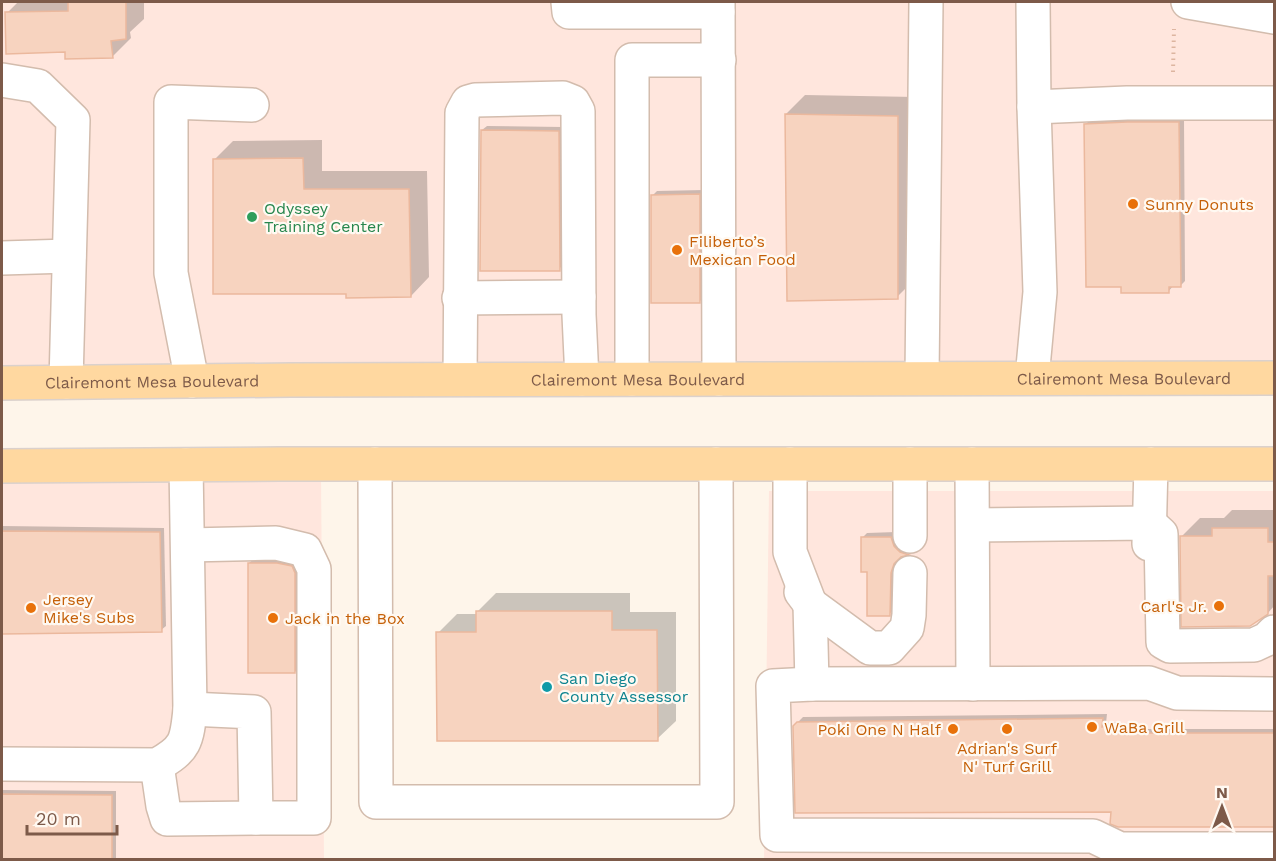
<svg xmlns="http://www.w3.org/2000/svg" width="1276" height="861" viewBox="0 0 1276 861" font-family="'Work Sans',sans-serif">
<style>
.commercial{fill:#ffe6dd}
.shadow{fill:#0003}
.building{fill:#f7d3bf;stroke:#ebb89d;stroke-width:1.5}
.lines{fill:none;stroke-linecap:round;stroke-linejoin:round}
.minor-casing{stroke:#d3bcad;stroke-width:36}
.major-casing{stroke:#dbd1cc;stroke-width:36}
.path{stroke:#ddb5a0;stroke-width:4;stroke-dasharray:1.5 4.5;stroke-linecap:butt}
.minor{stroke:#fff;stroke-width:33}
.major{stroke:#ffd8a0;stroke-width:33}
.food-dot{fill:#e8710a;stroke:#fff9f2;stroke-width:2}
.leisure-dot{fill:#2e9e5b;stroke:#fff9f2;stroke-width:2}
.culture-dot{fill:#0f9aa8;stroke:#fff9f2;stroke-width:2}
.labels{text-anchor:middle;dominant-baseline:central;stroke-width:4.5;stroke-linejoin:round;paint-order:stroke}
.food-label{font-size:16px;fill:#c56008;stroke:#fff9f2;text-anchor:start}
.leisure-label{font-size:16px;fill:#27864d;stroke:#fff9f2;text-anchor:start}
.street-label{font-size:16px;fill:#7d5a49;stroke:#fff9f2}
.culture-label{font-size:16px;fill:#0d838f;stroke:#fff9f2;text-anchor:start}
</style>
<rect width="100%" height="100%" fill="#fef5ea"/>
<g class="commercial">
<polygon points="2,2 1274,2 1274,367 2,373"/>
<polygon points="321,472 324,859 2,859 2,475"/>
<polygon points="769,491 1274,491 1274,859 764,860"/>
</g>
<g class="shadow">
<polygon points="18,2 144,2 144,19 130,32 131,38 112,57 67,51 7,13"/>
<polygon points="805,95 916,97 916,278 897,297 786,114"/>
<polygon points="1184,118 1185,281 1180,286 1173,286 1168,292 1086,124 1090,120"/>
<polygon points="487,126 563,127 564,264 559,269 482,130"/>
<polygon points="322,140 322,171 427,171 429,277 411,296 347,293 214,160 233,141"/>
<polygon points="704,190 704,297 699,302 652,196 657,191"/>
<polygon points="1232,510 1274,510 1274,606 1268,613 1181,537 1200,518 1224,518"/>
<polygon points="2,526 164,528 166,626 161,630 2,633"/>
<polygon points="896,532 912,550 898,557 895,567 894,610 889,614 868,570 862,538 867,533"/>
<polygon points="254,559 283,559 296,562 299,568 299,667 295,672 249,563"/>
<polygon points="496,593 630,593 630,612 676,612 676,721 657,739 438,633 457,614 477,614 477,612"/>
<polygon points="1107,714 1106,723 1117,722 1117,729 1274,729 1274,825 1113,811 794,726 803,717"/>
<polygon points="2,790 116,791 116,860 2,860"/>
</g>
<g class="building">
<polygon points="68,2 126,2 126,39 111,41 113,58 65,59 65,52 6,54 5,12 68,11"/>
<polygon points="785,114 898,116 898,299 787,301"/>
<polygon points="1127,122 1179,122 1181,287 1169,287 1169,293 1121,293 1121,287 1086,287 1084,124"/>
<polygon points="481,130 559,131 560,271 480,271"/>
<polygon points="303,158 304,189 409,189 411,297 346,298 346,294 213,294 213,159"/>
<polygon points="700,194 700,303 651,303 651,195"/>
<polygon points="1212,528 1268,528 1268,542 1275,542 1275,576 1268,576 1268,614 1250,626 1181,627 1180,536 1212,536"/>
<polygon points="2,531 160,532 162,632 2,634"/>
<polygon points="861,537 891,537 894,546 900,552 909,555 901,557 894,564 891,573 890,616 867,616 867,572 861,572"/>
<polygon points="248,563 277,563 292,566 295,573 295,673 248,673"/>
<polygon points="476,611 612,611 612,630 657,630 658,741 437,741 436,632 476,632"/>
<polygon points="1103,718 1102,727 1113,726 1113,733 1275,733 1275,827 1118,827 1110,824 1111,812 795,813 793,726 797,722"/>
<polygon points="2,794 112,795 112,860 2,860"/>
</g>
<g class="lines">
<g class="minor-casing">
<g id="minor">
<polyline points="568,2 569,12 718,12"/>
<polyline points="718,2 719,379"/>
<polyline points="1188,2 1274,17"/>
<polyline points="2,80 38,86 73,120 66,382"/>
<polyline points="1034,107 1127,103 1274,103"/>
<polyline points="2,258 69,256"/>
<polyline points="459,298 579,297"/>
<polyline points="922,378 926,2"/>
<polyline points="1032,378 1040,292 1034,107 1033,2"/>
<polyline points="460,379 462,113 468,102 475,100 563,98 573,102 578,111 579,315 582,379"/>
<polyline points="632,379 632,60 719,60"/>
<polyline points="192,381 171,273 171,102 252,105"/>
<polyline points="375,464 376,802 717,802 716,464"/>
<polyline points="790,464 790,552 810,604 812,684 1149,683 1177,693 1274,694"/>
<polyline points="972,464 973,684"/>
<polyline points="973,525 1149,523 1161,534 1163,642 1170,646 1254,645 1267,639 1274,632"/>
<polyline points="910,536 910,464"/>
<polyline points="1149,544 1151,464"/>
<polyline points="188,545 276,543 305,550 314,569 314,818 256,818"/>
<polyline points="801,592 810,604 870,648 889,648 907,628 909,615 910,573"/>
<polyline points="812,684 773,686 777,835 1093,836 1120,849 1274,849"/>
<path d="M2 764 157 765C186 749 187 741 190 709L186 465"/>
<polyline points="157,765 163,806 167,819 256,818 254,712 190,709"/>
</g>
</g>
<g class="major-casing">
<g id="major">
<path id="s1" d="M2 383 291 380 1274 378"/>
<polyline points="2,466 280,464 1274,464"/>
</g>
</g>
<polyline class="path" points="1173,72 1174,29"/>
<use href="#minor" class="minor"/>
<use href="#major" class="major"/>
</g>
<g class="food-dot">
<circle cx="1133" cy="204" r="6"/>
<circle cx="677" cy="250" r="6"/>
<circle cx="1219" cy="606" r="6"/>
<circle cx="31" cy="608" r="6"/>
<circle cx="273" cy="618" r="6"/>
<circle cx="1092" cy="727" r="6"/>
<circle cx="953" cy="729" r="6"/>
<circle cx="1007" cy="729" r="6"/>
</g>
<circle class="leisure-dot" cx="252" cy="217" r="6"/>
<circle class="culture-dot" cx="547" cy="687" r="6"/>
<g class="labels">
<g class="food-label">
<text x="1145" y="204">Sunny Donuts</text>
<text x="689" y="241">Filiberto’s<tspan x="689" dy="18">Mexican Food</tspan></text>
<text x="43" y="599">Jersey<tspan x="43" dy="18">Mike's Subs</tspan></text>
<text x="1207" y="606" text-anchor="end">Carl's Jr.</text>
<text x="285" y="618">Jack in the Box</text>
<text x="1104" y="727">WaBa Grill</text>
<text x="941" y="729" text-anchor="end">Poki One N Half</text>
<text x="1007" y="748" text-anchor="middle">Adrian's Surf<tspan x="1007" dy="18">N' Turf Grill</tspan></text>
</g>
<g class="leisure-label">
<text x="264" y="208">Odyssey<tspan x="264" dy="18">Training Center</tspan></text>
</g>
<g class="street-label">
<text stroke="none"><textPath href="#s1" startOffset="1122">Clairemont Mesa Boulevard</textPath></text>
<text stroke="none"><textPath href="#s1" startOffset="636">Clairemont Mesa Boulevard</textPath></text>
<text stroke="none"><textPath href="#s1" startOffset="150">Clairemont Mesa Boulevard</textPath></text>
</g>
<g class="culture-label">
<text x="559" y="678">San Diego<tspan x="559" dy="18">County Assessor</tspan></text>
</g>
</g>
<rect width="1276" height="861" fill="none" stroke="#7d5a49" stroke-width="6"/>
<g transform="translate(1222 807)" stroke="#fff9f2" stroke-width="4.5" paint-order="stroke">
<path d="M0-4.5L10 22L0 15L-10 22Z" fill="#7d5a49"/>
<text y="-9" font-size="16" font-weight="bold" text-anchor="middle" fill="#7d5a49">N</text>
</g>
<path d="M27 825v9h90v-9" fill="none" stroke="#7d5a49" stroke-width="3"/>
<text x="36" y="825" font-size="18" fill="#7d5a49" stroke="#fff9f2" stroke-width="4.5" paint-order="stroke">20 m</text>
</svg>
